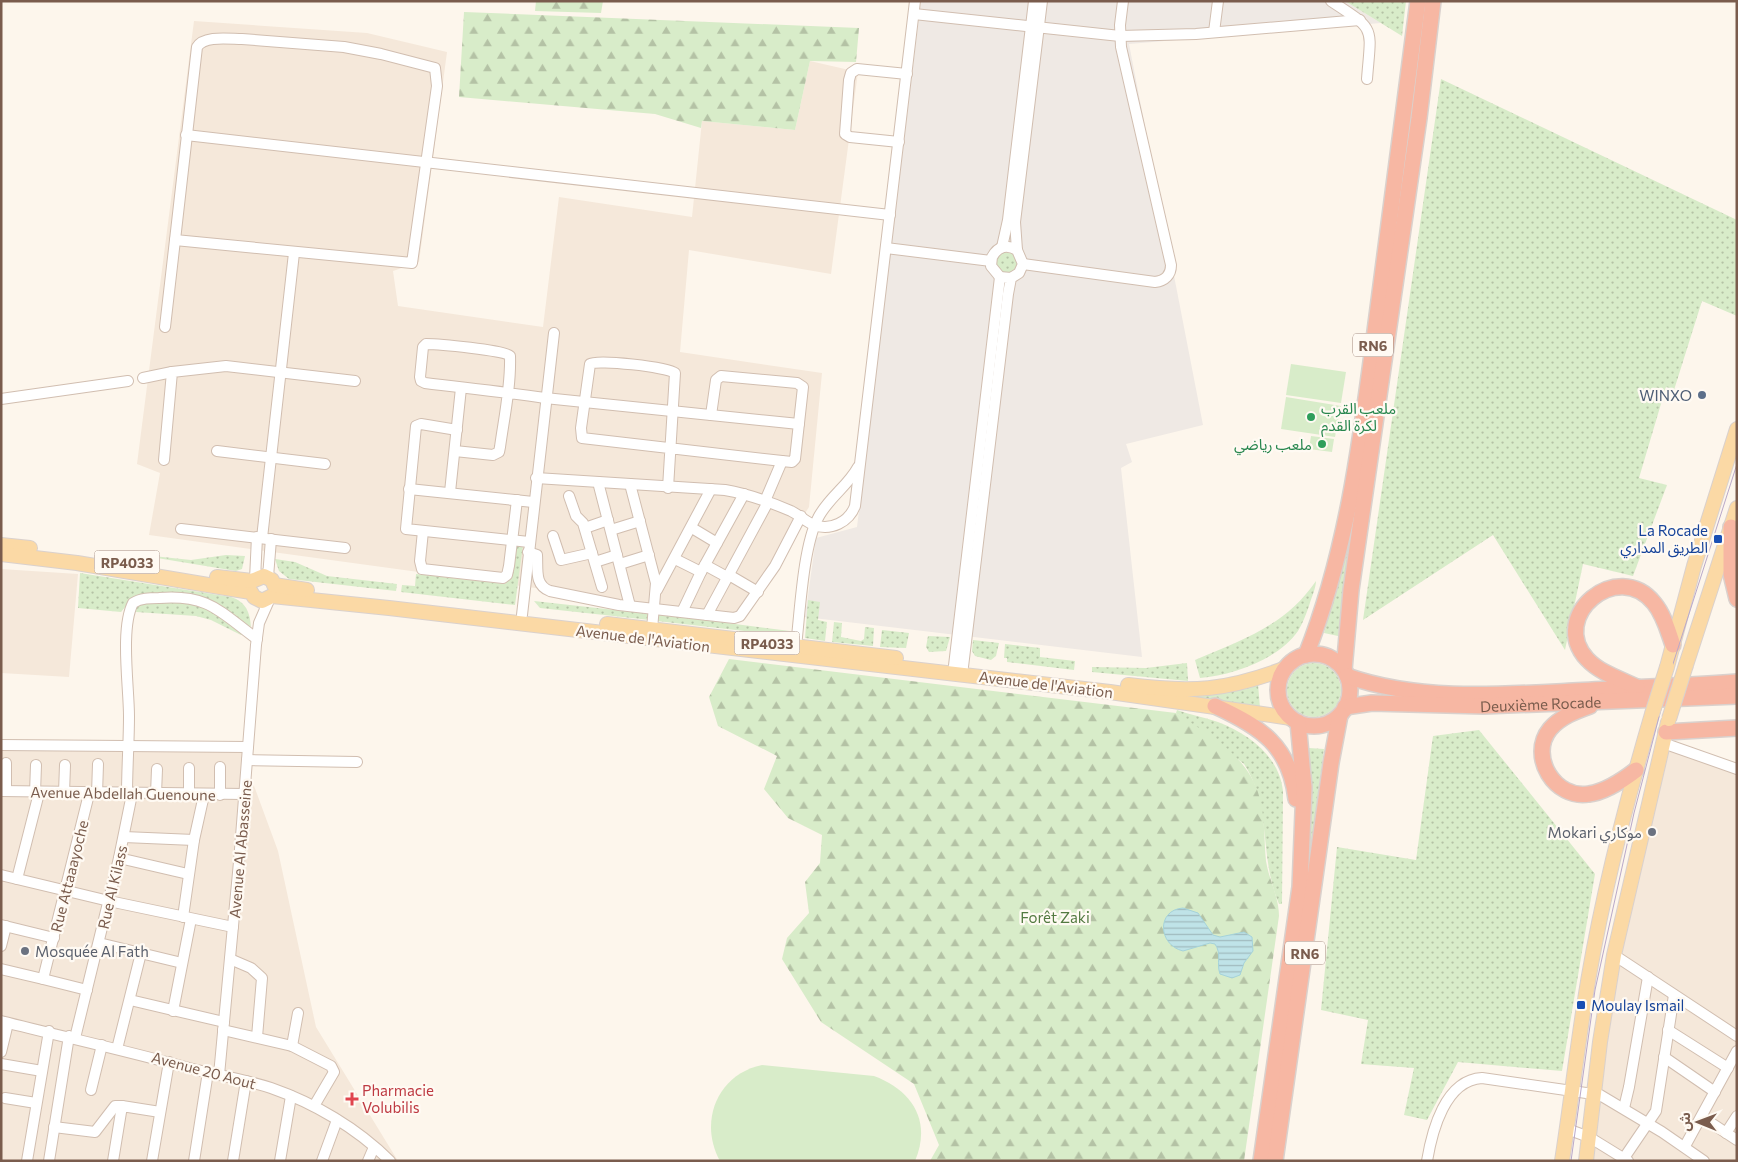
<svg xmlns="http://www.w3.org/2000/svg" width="1738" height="1162" viewBox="0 0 1738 1162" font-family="Commissioner,'Noto Sans Arabic',sans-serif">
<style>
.residential{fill:#f5e8da}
.industrial{fill:#efe9e4}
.grass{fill:url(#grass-dots)}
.forest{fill:url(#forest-firs)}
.pitch{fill:#d8ecc9}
.water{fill:url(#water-rules);stroke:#a5d3da}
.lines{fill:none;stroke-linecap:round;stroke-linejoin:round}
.minor-casing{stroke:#d1beb0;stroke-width:12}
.major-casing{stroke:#dad1cd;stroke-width:16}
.highway-casing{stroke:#dad1cd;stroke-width:18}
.minor{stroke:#fff;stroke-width:10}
.major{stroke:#fbd9a5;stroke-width:14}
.highway{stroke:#f7b7a3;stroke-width:15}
.tram{stroke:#b9a8c9;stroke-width:1}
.major-bridge-casing{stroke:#dad1cd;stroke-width:16;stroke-linecap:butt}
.major-bridge{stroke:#fbd9a5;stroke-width:14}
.service-dot{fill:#5c6f8a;stroke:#fffaf3;stroke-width:2}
.leisure-dot{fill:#2e9e5b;stroke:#fffaf3;stroke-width:2}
.transit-dot{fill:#1a4fb4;stroke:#fffaf3;stroke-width:2}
.worship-dot{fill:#6b7280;stroke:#fffaf3;stroke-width:2}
.health-dot{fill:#e0444e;stroke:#fffaf3;stroke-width:2}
.labels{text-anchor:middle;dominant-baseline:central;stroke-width:4.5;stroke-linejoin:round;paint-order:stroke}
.shield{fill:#fffaf3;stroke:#a28b7f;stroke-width:1}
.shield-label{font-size:14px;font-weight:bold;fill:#7a5c4d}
.service-label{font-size:15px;fill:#4e5e75;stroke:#fffaf3;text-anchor:end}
.leisure-label{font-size:15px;fill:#27864d;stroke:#fffaf3;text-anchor:start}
.transit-label{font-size:15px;fill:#164399;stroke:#fffaf3;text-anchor:end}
.street-label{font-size:15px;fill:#7a5c4d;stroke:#fffaf3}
.worship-label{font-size:15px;fill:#5b616d;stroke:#fffaf3;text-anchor:end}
.park-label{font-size:15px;fill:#537a41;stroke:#fffaf3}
.health-label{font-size:15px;fill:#be3a42;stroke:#fffaf3;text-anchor:start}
</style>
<defs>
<pattern id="grass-dots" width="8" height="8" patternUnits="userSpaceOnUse" patternTransform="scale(1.25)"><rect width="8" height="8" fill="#d8ecc9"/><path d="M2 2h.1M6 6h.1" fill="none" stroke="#b4c2a5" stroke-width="1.8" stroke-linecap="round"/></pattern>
<pattern id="forest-firs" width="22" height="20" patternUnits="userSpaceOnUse" patternTransform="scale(1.25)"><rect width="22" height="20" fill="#d8ecc9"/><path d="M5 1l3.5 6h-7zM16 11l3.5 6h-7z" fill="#b4c2a5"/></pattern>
<pattern id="water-rules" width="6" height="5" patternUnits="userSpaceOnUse" patternTransform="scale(1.25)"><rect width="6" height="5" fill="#bfe3e8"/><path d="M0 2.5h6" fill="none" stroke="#a0bbbe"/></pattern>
</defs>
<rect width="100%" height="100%" fill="#fdf6ec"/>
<g class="residential">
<polygon points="194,21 367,33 447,52 419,262 393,271 398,306 543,327 559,197 692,217 702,121 795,130 810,61 858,72 831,274 689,250 680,352 822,373 809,507 740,616 149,535 160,473 137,464"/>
<polygon points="1,569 78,574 69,677 1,673"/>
<polygon points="1666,741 1737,766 1737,1161 1585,1161 1617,947"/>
<polygon points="1,745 239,745 278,851 316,1027 398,1161 1,1161"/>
</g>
<polygon class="industrial" points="921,1 1345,1 1381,23 1129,44 1203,425 1126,444 1132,462 1121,468 1142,657 805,617 816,538 857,527"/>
<g class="grass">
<polygon points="1345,1 1406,1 1402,36"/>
<polygon points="1441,79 1737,220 1737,316 1702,301 1674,390 1666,387 1639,478 1667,485 1633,576 1583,564 1565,650 1493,535 1363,620"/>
<circle cx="1007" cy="262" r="11"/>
<polygon points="1353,526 1338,636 1324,633"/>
<polygon points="514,544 523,545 515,605 401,592 402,585 415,586 416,574 505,584 511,576"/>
<polygon points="226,555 245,556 242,569 236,571 157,558 153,556 191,560"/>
<polygon points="275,559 295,562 327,576 397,584 396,591 289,579 279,571"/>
<path d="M80 573 231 597C246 602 250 612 251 627L212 602 131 600 121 612 78 608Z"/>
<path d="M1316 581C1316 588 1311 598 1309 606 1306 614 1303 623 1298 631 1279 659 1233 675 1200 678L1195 660C1244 639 1285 626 1316 581Z"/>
<polygon points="808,600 820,602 818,620 827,622 825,641 805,638"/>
<polygon points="153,601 200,603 243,633 241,635 211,620 196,616 136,612 137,606"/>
<polygon points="534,601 651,614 650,620 540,608"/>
<polygon points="658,614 790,631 789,636 657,621"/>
<polygon points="834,622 842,623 841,637 861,641 864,639 865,627 874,628 873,646 832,642"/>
<polygon points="882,630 909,633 906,648 880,647"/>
<polygon points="928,636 950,637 946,651 929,652 926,647"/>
<polygon points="973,640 999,643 996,656 991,660 975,656 972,651"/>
<polygon points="1005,644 1040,648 1040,657 1075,661 1074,670 1007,662 1007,658 1004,658"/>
<circle cx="1314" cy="690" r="27"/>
<polygon points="1187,663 1188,681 1092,672 1092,667 1146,668"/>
<polygon points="1258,684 1260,708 1161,692 1212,695"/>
<path d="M1177 710C1190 715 1204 717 1218 722 1249 734 1279 756 1283 791L1282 904H1279C1259 858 1272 806 1244 764L1176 713Z"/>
<polygon points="1479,730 1595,874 1562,1071 1458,1062 1427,1120 1404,1115 1414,1068 1361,1064 1368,1020 1321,1010 1337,847 1416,860 1433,736"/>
<polygon points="1309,748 1324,749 1309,862 1308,862"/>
</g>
<g class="forest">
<polygon points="536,1 603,1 601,13 535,11"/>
<polygon points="464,12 859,28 856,62 810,61 795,130 702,121 701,128 655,114 459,97"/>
<path d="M729 659 1176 713C1212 737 1252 757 1261 804 1265 822 1264 842 1266 861 1269 880 1279 897 1279 916L1244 1161H930L939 1145 914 1084 821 1022 782 959 787 938 809 913 805 882 820 863 822 835 788 818 764 789 777 756 718 726 709 697Z"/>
</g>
<g class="pitch">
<polygon points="1291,364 1346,372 1341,403 1286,395"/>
<polygon points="1286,397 1341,406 1335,437 1281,429"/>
<polygon points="1311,436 1334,439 1332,452 1309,449"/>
<path d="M762 1065 874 1076C912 1090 932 1121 915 1161H720C698 1121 718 1074 762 1065Z"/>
</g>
<path class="water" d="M1183 908 1198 913 1213 935 1220 937 1244 932 1252 937 1253 951 1244 963 1240 975 1232 978 1220 974C1216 963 1222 954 1215 944L1210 943 1183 951C1158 945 1156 910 1183 908Z"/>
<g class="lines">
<g class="minor-casing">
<g id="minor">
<path d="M1331 1C1377 31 1371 26 1367 79"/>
<polyline points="914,14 1120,36 1196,34 1360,20"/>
<polyline points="1214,32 1218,1"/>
<path d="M242 39 344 47 381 54 435 68 437 86 412 263 175 240 197 47C204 35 230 39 242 39Z"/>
<polyline points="186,135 890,215"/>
<polyline points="899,142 850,137 845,134 849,80 851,73 857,69 907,74"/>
<polyline points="1002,247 1008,220 1034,1"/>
<polyline points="886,248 991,261"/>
<polyline points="1017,250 1015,222 1042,1"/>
<path d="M1023 264 1155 282C1165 281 1171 275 1171 265L1121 47 1120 25 1123 1"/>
<polyline points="165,327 175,240"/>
<polyline points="143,378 172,372"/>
<polyline points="1,399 128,381"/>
<polyline points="457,430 421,424 416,426 406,529 529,542"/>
<polyline points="217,451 325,464"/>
<path d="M455 451 493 455 499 452 500 447C504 418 511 386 510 356 504 350 438 344 426 344L423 347 420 377 421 381 425 383C465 388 505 392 545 398L799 424"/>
<polyline points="164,460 172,372 226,366 355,381"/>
<path d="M536 478 725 490C748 494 770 502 791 511 799 515 806 522 814 525 831 531 849 522 855 506L915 1"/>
<polyline points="598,482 630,606"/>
<polyline points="630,484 656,583 652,629"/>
<path d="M668 488 675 373C667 367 597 359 590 364L581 428 582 438 782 461 792 462 795 459 803 387 797 383 721 376 716 380 711 415"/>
<polyline points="409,489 533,502"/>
<polyline points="450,492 461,388"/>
<polyline points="569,496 576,516 583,523 602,587"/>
<polyline points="765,501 782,461"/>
<polyline points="585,528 608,520"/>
<polyline points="692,528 717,543"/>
<polyline points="181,529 345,548"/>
<polyline points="611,530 640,521"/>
<polyline points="423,531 420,561 422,569 503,578 507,575 509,566 517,500"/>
<polyline points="553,536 561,560 592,553"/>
<polyline points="262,538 294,253"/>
<path d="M528 552 537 555C538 569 534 585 550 591L619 605 734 618 740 616 775 566 801 516"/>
<polyline points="675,559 701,572"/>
<polyline points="595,562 617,555"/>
<polyline points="620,564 649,555"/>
<polyline points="705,565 727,577"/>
<polyline points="729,575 758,592"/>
<polyline points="268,577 271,539"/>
<polyline points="255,579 257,537"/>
<polyline points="657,590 711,489"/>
<polyline points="682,612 701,572 744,494"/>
<polyline points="522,615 554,333"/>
<polyline points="707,615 768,502"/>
<path d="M796 646C800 613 803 546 818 518 828 498 848 486 858 467"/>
<polyline points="953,674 1000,277"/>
<path d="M962 675 1008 294 1011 278 1019 273 1023 264 1017 250C1007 244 998 246 992 257L991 266 1000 277 1011 278"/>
<polyline points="1663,743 1737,769"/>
<polyline points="1,745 248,747"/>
<polyline points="247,760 357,762"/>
<polyline points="220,767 220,795"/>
<polyline points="1,791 244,794"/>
<polyline points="6,791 6,763"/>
<polyline points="35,793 36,765"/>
<polyline points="64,793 65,765"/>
<polyline points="97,794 98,764"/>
<path d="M127 794C127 768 129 742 129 716 129 687 120 628 133 603 141 598 150 598 159 598 209 594 220 612 257 639"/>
<polyline points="156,794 157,769"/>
<polyline points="189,794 189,768"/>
<polyline points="124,837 194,840"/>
<polyline points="119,858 188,874"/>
<polyline points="1,875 109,901 233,927"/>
<polyline points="17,879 39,793"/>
<polyline points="183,917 194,840 204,795"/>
<polyline points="1,925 54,938"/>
<polyline points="99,943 182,963"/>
<polyline points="1,946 6,926"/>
<polyline points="1614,955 1737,1036"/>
<polyline points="230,959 251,968 262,978 257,1037"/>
<polyline points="1,969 43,979"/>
<polyline points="87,990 43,979 89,794"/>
<polyline points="130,1000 224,1022"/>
<polyline points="173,1011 191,919"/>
<path d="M1 1021C64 1037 127 1051 189 1068 216 1075 244 1079 271 1088 314 1103 357 1128 390 1161"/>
<polyline points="223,1030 292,1046 331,1066 334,1072 314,1106"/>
<polyline points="1668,1030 1728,1068"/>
<polyline points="75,1038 119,858 132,794"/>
<polyline points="292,1046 298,1013"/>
<polyline points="117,1049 141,953"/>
<polyline points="1,1052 8,1023"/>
<polyline points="1664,1057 1715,1092"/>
<polyline points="1,1064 42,1071"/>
<polyline points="219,1075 239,862 256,645 259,623 270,598"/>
<polyline points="91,1090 102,1045"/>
<polyline points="5,1098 36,1103"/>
<polyline points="1624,1108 1629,1087 1648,977"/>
<polyline points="1702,1117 1737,1140"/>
<polyline points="54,1127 95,1132 115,1106 122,1106"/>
<polyline points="1567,1129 1589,1137 1628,1161"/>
<polyline points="1726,1133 1737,1116"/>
<polyline points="1685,1146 1737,1051"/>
<polyline points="1624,1158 1656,1111 1674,995"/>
<polyline points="27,1161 49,1031"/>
<polyline points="49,1161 69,1036"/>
<polyline points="113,1161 122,1106 160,1112"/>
<polyline points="152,1161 169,1062"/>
<polyline points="194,1161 208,1072"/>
<polyline points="233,1161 246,1081"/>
<polyline points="280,1161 291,1096"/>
<polyline points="322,1161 337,1120"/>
<polyline points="368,1161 374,1147"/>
<path d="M1427 1161C1432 1131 1445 1080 1482 1078L1600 1095 1662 1132 1704 1161"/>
</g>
</g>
<g class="major-casing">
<g id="major">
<polyline points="1,545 30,548"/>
<polyline points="1,554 77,563 232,589 251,592 254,597 262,601 272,596 389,608 1110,692 1291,718"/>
<polyline points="217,577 252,581 264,576 272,580 274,585 307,590"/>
<polyline points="607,624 896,658"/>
<polyline points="1686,665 1737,508"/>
<polyline points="1667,667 1694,566 1737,429"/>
<path d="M1128 685C1192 693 1226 691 1286 668"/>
<path d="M1562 1161C1570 1109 1576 1058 1584 1006 1599 908 1624 809 1652 714"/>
<polyline points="1586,1161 1600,1042 1614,955 1668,722"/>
</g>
</g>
<g class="highway-casing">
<g id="highway">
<polyline points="1731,527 1731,574 1737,599"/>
<circle cx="1314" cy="690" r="36"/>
<path d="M1306 655C1349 547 1362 430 1377 316 1390 211 1404 106 1418 1"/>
<polyline points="1344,670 1351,590 1419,118 1433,1"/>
<path d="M1347 676C1418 701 1499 695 1573 691 1628 688 1682 686 1737 682"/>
<path d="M1637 687C1620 679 1600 673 1587 659 1548 616 1618 558 1654 603 1664 615 1668 631 1673 645"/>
<path d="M1215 706C1261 727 1290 746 1296 799"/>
<path d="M1590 706C1576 711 1560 717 1550 729 1528 756 1555 800 1589 794 1606 792 1623 780 1636 770"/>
<path id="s1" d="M1345 707 1372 703 1484 706 1737 696"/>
<polyline points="1666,732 1737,728"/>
<polyline points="1261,1161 1300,887 1304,787 1298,722"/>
<polyline points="1275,1161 1331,763 1340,715"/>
</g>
</g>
<use href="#minor" class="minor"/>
<use href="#major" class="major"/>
<use href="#highway" class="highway"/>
<polyline class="tram" points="1571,1161 1595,990 1634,813 1672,667 1737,464"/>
<g class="major-bridge-casing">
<g id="major-bridge">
<polyline points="1652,714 1667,667"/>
<polyline points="1669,719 1686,665"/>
</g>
</g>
<use href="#major-bridge" class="major-bridge"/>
</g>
<circle class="service-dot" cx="1702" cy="395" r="5"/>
<g class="leisure-dot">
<circle cx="1311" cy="417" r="5"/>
<circle cx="1322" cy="444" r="5"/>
</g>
<g class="transit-dot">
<rect x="1713" y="534" width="10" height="10" rx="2.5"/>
<rect x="1576" y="1000" width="10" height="10" rx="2.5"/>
</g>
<g class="worship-dot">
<circle cx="1652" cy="832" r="5"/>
<circle cx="25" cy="951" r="5"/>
</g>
<path class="health-dot" d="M349.5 1091.5h5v5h5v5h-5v5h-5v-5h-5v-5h5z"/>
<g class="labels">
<g class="shield">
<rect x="1353" y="333.5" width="40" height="23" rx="4"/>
<rect x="94.5" y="550.5" width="65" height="23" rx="4"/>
<rect x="734.5" y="631.5" width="65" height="23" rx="4"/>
<rect x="1285" y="941.5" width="40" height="23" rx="4"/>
</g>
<g class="shield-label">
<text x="1373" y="345">RN6</text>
<text x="127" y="562">RP4033</text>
<text x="767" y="643">RP4033</text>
<text x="1305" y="953">RN6</text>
</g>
<g class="service-label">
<text x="1692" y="395">WINXO</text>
</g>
<g class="leisure-label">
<text x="1321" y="408">ملعب القرب<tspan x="1321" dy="17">لكرة القدم</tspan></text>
<text x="1312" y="444" text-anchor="end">ملعب رياضي</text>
</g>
<g class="transit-label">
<text x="1708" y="530">La Rocade<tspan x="1708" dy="17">الطريق المداري</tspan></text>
<text x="1591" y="1005" text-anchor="start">Moulay Ismail</text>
</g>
<g class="street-label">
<text transform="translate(643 638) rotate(7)">Avenue de l'Aviation</text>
<text transform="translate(1046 684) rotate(7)">Avenue de l'Aviation</text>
<text stroke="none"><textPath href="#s1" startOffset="196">Deuxième Rocade</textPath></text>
<text transform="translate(123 793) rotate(1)">Avenue Abdellah Guenoune</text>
<text transform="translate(240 849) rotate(-85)">Avenue Al Abasseine</text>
<text transform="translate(69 876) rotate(-76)">Rue Attaaayoche</text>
<text transform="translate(112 887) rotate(-77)">Rue Al Kilass</text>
<text transform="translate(204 1070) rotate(15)">Avenue 20 Aout</text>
</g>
<g class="worship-label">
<text x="1642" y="832">Mokari موكاري</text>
<text x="35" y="951" text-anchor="start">Mosquée Al Fath</text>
</g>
<g class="park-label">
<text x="1055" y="917">Forêt Zaki</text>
</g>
<g class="health-label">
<text x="362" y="1090">Pharmacie<tspan x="362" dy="17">Volubilis</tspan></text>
</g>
</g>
<rect width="1738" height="1162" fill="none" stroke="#7a5c4d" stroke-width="5"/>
<g transform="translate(1698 1122) rotate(271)" stroke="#fffaf3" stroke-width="4" paint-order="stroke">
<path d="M0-4L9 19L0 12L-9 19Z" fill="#7a5c4d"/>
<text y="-8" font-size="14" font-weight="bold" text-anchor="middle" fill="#7a5c4d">ش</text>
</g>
</svg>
